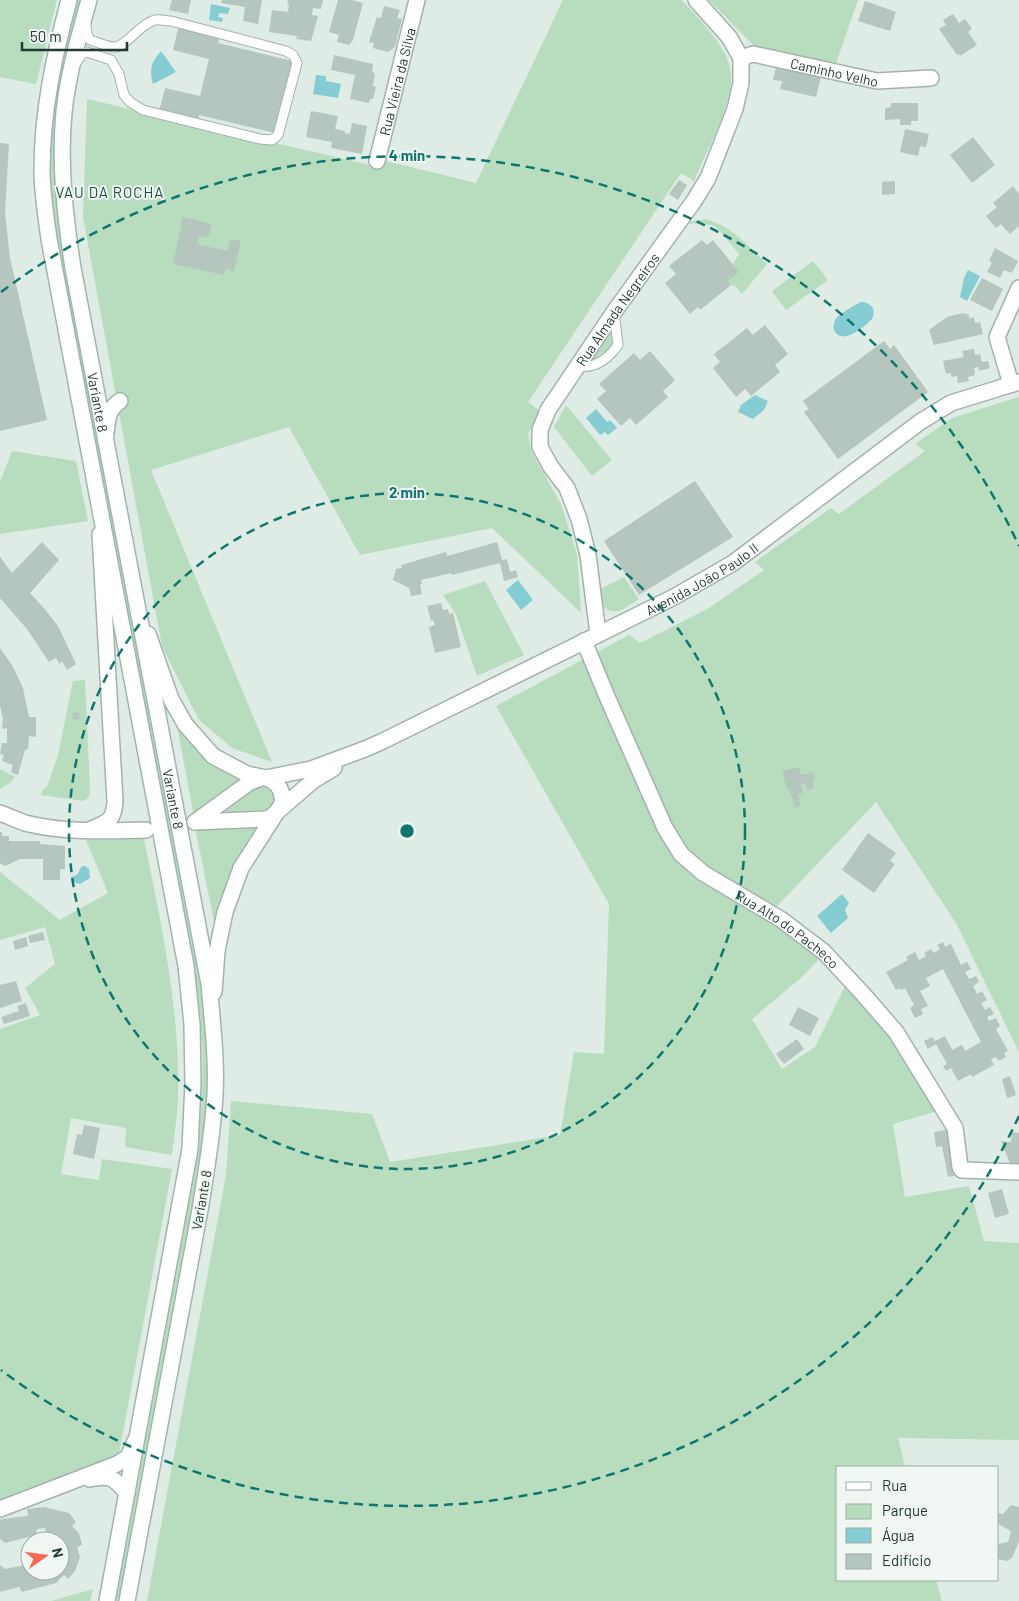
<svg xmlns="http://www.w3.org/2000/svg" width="1019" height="1601" viewBox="0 0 1019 1601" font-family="Barlow,sans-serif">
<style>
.green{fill:#b7ddbe}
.water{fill:#85cdd2}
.building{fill:#b4c6bd}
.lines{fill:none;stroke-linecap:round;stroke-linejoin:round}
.minor-tunnel{stroke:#b9c8c1;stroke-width:15;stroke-dasharray:15 8;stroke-linecap:butt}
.service-casing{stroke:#a2b3ab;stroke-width:11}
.minor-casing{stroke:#a2b3ab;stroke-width:18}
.secondary-casing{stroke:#9eb7ac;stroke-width:18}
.service{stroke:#fff;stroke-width:9}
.minor{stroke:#fff;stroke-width:15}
.secondary{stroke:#fff;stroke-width:15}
.ring{fill:none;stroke:#0f766e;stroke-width:2.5;stroke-dasharray:9 6}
.labels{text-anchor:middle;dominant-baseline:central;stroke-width:4;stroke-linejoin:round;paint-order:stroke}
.street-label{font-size:14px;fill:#203b31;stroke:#f0f7f3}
.neighbourhood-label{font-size:15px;letter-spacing:1px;fill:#1b4e3d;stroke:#f0f7f3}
.centre{fill:#0f766e;stroke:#f0f7f3;stroke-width:2.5}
.ring-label{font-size:15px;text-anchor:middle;font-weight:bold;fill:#0f766e;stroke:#f0f7f3;stroke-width:4;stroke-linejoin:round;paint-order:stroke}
</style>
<rect width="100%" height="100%" fill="#dfebe5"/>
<g class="green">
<polygon points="0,0 57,0 36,84 0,77"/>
<path d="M76 0H82L56 170 57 205 66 271 202 982 208 1046V1079L204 1148 188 1236 120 1601H115L198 1147C202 1108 204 1069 201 1030 200 1003 195 976 190 949L61 274C58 253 54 231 52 209 45 138 58 68 76 0Z"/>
<path d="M563 0H682C696 16 722 42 728 61 730 68 732 78 731 84 727 114 706 153 694 181L681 173 528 402 540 411 528 434 532 453 561 504 577 554 581 613 492 528 360 555 289 427 151 470 272 762 232 748 199 720 162 646 83 217 87 99 383 168 386 161 476 183Z"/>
<polygon points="709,0 858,0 836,63 758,50"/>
<path d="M705 219C731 225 748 246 767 264L742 294 735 286 731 285 728 281 739 272 733 264 739 254 720 231 713 225 684 223Z"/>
<polygon points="813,261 828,280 786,310 772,291"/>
<polygon points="609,333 613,336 612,347 592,361 590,359"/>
<polygon points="1019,397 1019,1052 956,923 876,802 766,918 823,955 802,977 752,1019 782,1069 815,1047 846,984 870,1009 909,1064 938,1111 893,1124 905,1197 969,1186 984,1241 1019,1243 1019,1440 898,1438 905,1467 838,1467 838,1580 936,1580 942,1601 147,1601 226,1175 231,1101 372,1114 390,1162 560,1135 574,1052 604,1054 609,904 496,706 629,635 640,643 709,608 764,570 755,562 831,508 839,514 925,451 915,444 952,418"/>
<polygon points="566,405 612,460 592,476 554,427"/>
<polygon points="12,451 76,461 88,521 0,534 0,482"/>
<path d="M624 577 639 599C624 608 613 620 600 602L599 590Z"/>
<polygon points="485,581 524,655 477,676 456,614 443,595"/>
<polygon points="85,680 90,789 89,797 84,801 41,795 44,788 47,787 58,755 73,681"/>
<polygon points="177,726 213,763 246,778 194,817"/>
<polygon points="0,769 15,777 10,783 0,789"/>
<path d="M263 784C274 791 280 801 267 810L229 812 225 811 226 809 255 787Z"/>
<polygon points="258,826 232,876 214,922 195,827"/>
<path d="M144 839C161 923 180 1008 178 1094 178 1114 174 1135 172 1155L125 1147 126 1128 71 1118 61 1174 99 1180 102 1159 172 1169 119 1454 70 1474 0 1502V1029L40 1015 25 988 55 964 45 927 0 940V872L60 920 108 893 86 840Z"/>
<polygon points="93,1589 90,1601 51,1601"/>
</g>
<g class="water">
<polygon points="211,4 230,8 228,14 219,13 218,17 223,18 222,22 209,20"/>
<path d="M161 51 176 72 153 84C149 70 151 62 161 51Z"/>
<polygon points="316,75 326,76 326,81 341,84 338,98 313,94"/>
<polygon points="968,270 980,276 967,301 960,297 964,278"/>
<path d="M861 302C871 302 877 310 872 319 865 326 844 345 835 332 833 329 833 324 835 320 838 314 855 305 861 302Z"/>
<polygon points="755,395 768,401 764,410 753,419 738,412 741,405"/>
<polygon points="596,409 607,422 610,420 617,428 608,435 605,432 600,435 586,418"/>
<polygon points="518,580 533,600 521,610 506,590"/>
<polygon points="82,866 85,866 89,869 90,878 80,884 71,881 71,877 77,875"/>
<polygon points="842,894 849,903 845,910 848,918 831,933 817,916"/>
</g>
<g class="building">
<polygon points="172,0 191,0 188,14 169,10"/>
<polygon points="222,0 262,0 258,24 243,21 245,7 221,3"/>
<polygon points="288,0 323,0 321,9 313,8 312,15 318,16 311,41 296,39 297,36 269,32 272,10 288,12 289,4 287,4"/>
<polygon points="338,0 352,0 363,3 353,40 349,45 337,42 339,35 329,32"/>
<polygon points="865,1 896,12 890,31 858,21"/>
<polygon points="384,6 400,10 397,18 402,19 395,47 388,52 373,48 374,43 369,42 377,17 381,18"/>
<polygon points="953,14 959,23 965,19 972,29 968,32 977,45 960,56 959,54 957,55 939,29 946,25 943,20"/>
<polygon points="179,25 220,34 218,43 292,61 275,133 199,115 198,122 159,112 165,88 200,96 209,59 173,50"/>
<polygon points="334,55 373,64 372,72 375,73 373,86 376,87 373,99 370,99 369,103 350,99 355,75 331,70"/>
<polygon points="776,67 821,77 816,97 780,89 782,81 773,80"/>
<polygon points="891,103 918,103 918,121 911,121 911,125 900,125 900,119 885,120 885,108 891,107"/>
<polygon points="311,111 338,116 335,129 345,131 344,133 350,134 352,123 367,126 362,154 331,148 332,142 306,137"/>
<polygon points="905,129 929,134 926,147 920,146 918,156 900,152"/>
<polygon points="973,137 995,165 972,183 950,155"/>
<polygon points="0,143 9,144 5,213 10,258 47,420 0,431"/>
<polygon points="679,180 687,185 678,200 669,194"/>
<polygon points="895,181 895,194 882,195 882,182"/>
<polygon points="1013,186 1019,194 1019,226 1010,234 1001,224 996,228 986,216 997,207 993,203"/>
<polygon points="183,217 212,224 208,238 199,236 197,244 227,251 230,239 241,241 234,271 226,269 224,275 173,264"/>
<polygon points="702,240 707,245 713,240 739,272 728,281 731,285 700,310 698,307 690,314 665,283 676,274 669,266"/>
<polygon points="995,248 1018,261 1012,273 1004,270 1000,278 987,272 992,262 989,261"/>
<polygon points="982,278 1003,289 992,311 970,300"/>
<polygon points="963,313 969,315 969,319 974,317 975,323 980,322 983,334 934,345 929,330 947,317"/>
<polygon points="765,325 788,354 775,365 780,372 751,396 745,389 736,397 713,368 720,362 714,354 747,328 753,335"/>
<polygon points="884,341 890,349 894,345 928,392 838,459 804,412 809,409 803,401"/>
<polygon points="974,349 975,355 980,354 982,362 988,361 990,368 979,371 979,367 974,368 975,375 968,377 969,381 958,383 957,376 951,377 951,373 946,374 943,361 964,357 962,351"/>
<polygon points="650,351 675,380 663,391 668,397 636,425 630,418 621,426 597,399 606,391 599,384 634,353 640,360"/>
<polygon points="695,481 733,537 639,595 604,541"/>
<polygon points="42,542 59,560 30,593 43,607 58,626 66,643 76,664 67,670 62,661 60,664 56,658 49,662 27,629 0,598 0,557 12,573"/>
<polygon points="497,542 502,560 507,559 510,572 516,570 518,577 504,581 500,563 452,575 451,573 421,580 422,583 420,585 422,594 411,596 409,588 393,580 396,569 402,568 401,565 446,552 447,556"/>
<polygon points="441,603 443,610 448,609 449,614 453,613 461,647 435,653 429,627 435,625 433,620 431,621 427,606"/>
<polygon points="0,648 12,665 23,688 29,717 36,717 36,737 29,736 28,749 25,750 18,775 11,772 13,765 2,761 4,755 0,754 2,743 7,743 7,728 2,729 3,718 0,706"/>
<polygon points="79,712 80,719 73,720 72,713"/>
<polygon points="799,767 801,775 813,772 815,780 812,781 814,788 807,790 805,783 801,784 803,793 798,794 801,806 795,808 792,796 791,796 789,789 787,790 782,771"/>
<polygon points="0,832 2,832 2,836 9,836 9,841 40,841 40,844 65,846 65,869 60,869 60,880 43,880 43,859 20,859 5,866 0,863"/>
<polygon points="868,833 896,853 890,861 895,864 874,893 842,870"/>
<polygon points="43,932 45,940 30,943 28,936"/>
<polygon points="26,937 28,946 15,950 13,941"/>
<polygon points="943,942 945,947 951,944 961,965 967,962 971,969 965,972 969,979 976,976 979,982 973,986 977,994 982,991 987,1000 981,1003 985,1010 990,1007 994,1014 987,1017 989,1021 996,1018 1000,1026 996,1029 1008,1051 1004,1053 1006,1057 998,1061 996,1057 991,1059 994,1065 972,1077 971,1074 958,1081 951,1068 946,1071 943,1066 947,1064 936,1044 928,1049 924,1041 932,1037 935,1041 945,1036 952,1050 962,1045 965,1051 981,1042 943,969 926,978 930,986 920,991 928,1006 921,1009 923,1014 915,1018 910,1008 914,1005 905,988 901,990 900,988 896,990 886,972 908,960 906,957 915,952 919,960 926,956 924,953 931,949 934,953 940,949 937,945"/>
<polygon points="16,981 22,1001 0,1008 0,985"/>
<polygon points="26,1003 30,1016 4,1024 1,1017 19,1011 17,1006"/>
<polygon points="798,1007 819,1018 810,1036 789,1025"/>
<polygon points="797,1039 804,1049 784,1064 776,1054"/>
<polygon points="1010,1076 1016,1095 1007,1098 1002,1079"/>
<polygon points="84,1125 100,1128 94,1159 73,1154 77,1134 82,1135"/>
<polygon points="951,1129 958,1175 948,1177 942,1146 936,1147 934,1132"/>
<polygon points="1012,1132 1019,1133 1019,1167 1011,1166 1001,1141 1011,1142"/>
<polygon points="1002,1189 1009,1214 995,1218 988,1193"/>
<polygon points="1011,1505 1019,1507 1019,1541 1012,1558 1007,1561 998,1559 998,1544 1008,1542 1011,1531 998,1524 998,1513 1003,1514"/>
<polygon points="44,1507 69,1513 76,1522 72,1526 79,1533 82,1545 77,1547 80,1557 75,1571 68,1579 64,1575 56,1583 22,1592 19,1587 0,1592 0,1565 5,1569 30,1564 30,1571 60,1571 60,1541 49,1541 45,1528 37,1529 36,1535 5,1543 0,1539 0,1521 2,1519 28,1516 27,1509"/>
</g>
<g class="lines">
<polyline class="minor-tunnel" points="147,830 195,822"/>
<g class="service-casing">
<g id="service">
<path d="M76 63 82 54 87 52 111 60 119 74 124 95 130 102 143 110 260 139 272 140 278 135 297 63 293 55 286 51 171 21C167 21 160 19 155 20 139 24 125 49 113 47 105 46 97 42 90 40L87 34 86 25"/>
<path d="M578 366C595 369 608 359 618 345L614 312"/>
</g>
</g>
<g class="minor-casing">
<g id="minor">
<path id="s1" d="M741 58 753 54 877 81 931 78"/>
<path id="s2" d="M377 161 417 0"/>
<polyline points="1011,384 997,337 1019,288"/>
<path d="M106 434C108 419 107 410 120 401"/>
<path id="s3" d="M148 634 171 699 185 724 213 756 247 774 266 778 311 769 365 749 383 741 674 597 733 563 920 422 951 403 1019 382"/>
<path id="s4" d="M598 634 588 555 579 519 567 488 551 467 540 447V430L548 410 614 312 694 201 708 178 735 109 741 83V58L729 37 696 0"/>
<path id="s5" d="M584 641 608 699 665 828 681 854 703 873 782 920 824 952 863 994 896 1032 955 1128 960 1167 962 1170 1019 1172"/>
<path d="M0 813C8 816 17 820 25 823 64 833 107 831 146 830"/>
<polyline points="195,822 266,819 271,817 314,780 334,768"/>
<polyline points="195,822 250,782 262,778"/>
<path d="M89 830C107 822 114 822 115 801L100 534"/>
<path d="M214 992 217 951 225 912 241 868 282 804C284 791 278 782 266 778"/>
<path d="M90 1479C111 1475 113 1477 127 1493"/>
<polyline points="0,1509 117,1464 128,1457 135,1441"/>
</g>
</g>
<g class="secondary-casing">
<g id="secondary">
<path d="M69 0C54 56 42 112 42 170 42 193 46 216 49 239L186 966 192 1024 193 1083 190 1149 107 1601"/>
<path id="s6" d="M89 0C79 36 68 74 64 112 59 164 65 216 73 268L209 984C212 1020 217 1058 215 1095 213 1134 206 1172 200 1210L127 1601"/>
</g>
</g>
<use href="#service" class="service"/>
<use href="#minor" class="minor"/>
<use href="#secondary" class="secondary"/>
</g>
<g class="ring">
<circle cx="407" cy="831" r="338"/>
<path d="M1019 1116A675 675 0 0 1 1 1370M1 292A675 675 0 0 1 1019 546"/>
</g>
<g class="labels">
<g class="street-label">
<text stroke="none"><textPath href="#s1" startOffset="96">Caminho Velho</textPath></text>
<text stroke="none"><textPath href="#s2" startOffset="82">Rua Vieira da Silva</textPath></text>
<text stroke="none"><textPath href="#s4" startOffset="360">Rua Almada Negreiros</textPath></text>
<text stroke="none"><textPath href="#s6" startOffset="408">Variante 8</textPath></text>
<text stroke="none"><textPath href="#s3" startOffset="679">Avenida João Paulo II</textPath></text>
<text stroke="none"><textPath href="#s6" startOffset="812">Variante 8</textPath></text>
<text stroke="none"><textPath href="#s5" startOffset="365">Rua Alto do Pacheco</textPath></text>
<text transform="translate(201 1200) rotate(-80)">Variante 8</text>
</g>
<g class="neighbourhood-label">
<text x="110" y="192">VAU DA ROCHA</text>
</g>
</g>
<circle cx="407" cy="831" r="8" class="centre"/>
<g class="ring-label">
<text x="407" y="161">4 min</text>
<text x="407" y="498">2 min</text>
</g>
<rect x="836" y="1466" width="162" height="115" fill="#f0f7f3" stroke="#9daca5"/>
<rect x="846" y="1482" width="25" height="8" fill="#ffffff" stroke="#9daca5"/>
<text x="882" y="1491" font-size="15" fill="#203b31">Rua</text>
<rect x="846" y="1504" width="25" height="15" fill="#b7ddbe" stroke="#9daca5"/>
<text x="882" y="1516" font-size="15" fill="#203b31">Parque</text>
<rect x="846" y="1528" width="25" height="15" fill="#85cdd2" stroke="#9daca5"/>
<text x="882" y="1541" font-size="15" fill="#203b31">Água</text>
<rect x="846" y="1554" width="25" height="15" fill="#b4c6bd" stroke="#9daca5"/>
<text x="882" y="1566" font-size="15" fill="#203b31">Edifício</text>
<g transform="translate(45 1556) rotate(76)"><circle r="24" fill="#f0f7f3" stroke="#9daca5"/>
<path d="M0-4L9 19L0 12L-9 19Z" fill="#f66b52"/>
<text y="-8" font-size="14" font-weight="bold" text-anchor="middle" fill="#203b31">N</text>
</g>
<path d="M22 42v8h105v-8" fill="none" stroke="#203b31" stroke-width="2.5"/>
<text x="30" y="42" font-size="15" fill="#203b31" stroke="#f0f7f3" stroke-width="4" paint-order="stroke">50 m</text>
</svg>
